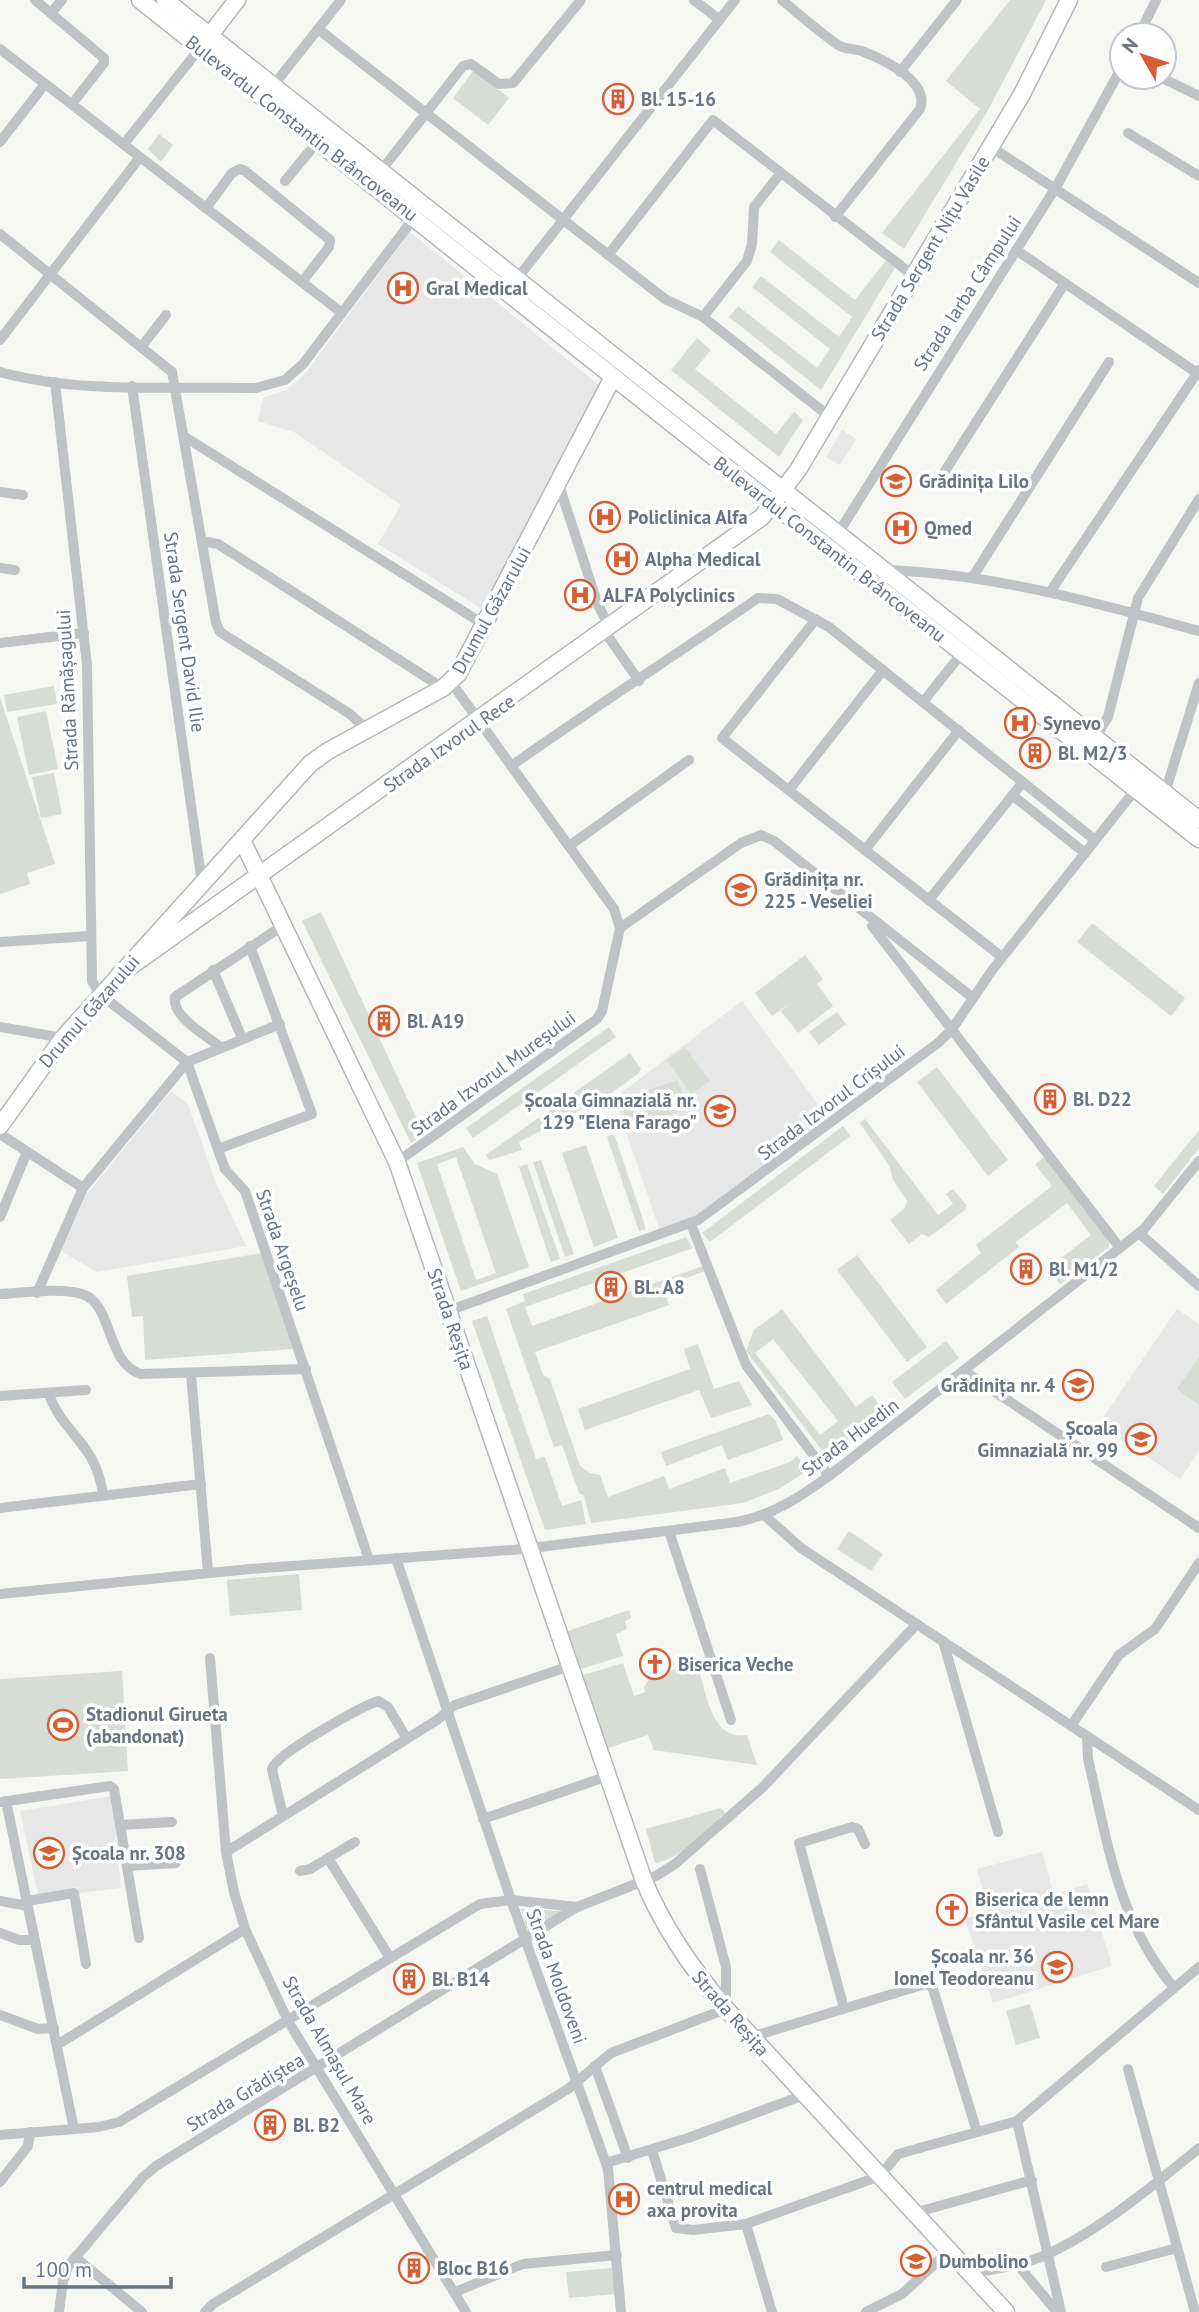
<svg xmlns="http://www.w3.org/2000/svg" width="1199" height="2312" viewBox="0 0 1199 2312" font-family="'PT Sans',sans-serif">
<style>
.built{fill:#e6e7e6}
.green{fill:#d7dcd4;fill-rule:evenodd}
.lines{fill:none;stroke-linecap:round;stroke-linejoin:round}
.secondary-casing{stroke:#b4b8bc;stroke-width:19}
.street{stroke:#bfc3c6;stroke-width:10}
.secondary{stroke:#fff;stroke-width:16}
.labels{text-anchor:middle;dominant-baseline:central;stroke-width:7;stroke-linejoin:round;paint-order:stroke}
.poi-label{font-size:19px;font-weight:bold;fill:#677582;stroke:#fff;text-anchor:start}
.street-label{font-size:19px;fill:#677582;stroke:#fff}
</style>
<rect width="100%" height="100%" fill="#f6f6f3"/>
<g class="built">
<polygon points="410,232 600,386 482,609 378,544 401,505 294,432 258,421 263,398 286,390 304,375"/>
<polygon points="842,430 856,439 840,465 826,457"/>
<polygon points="742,1001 828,1118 695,1217 660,1231 616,1103 617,1096"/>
<polygon points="171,1091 188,1104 215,1181 246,1246 97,1272 61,1251 86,1195"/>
<polygon points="1177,1309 1199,1324 1199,1451 1180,1479 1099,1424"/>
<polygon points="112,1796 121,1888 78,1893 77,1887 38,1894 20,1811"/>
<polygon points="1042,1852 1054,1895 1087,1884 1112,1966 993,2003 965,1919 989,1910 977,1869"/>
</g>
<g class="green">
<polygon points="1010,0 1046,0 987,112 904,249 882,233 980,109 946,81"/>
<polygon points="474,70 509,98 488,125 453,98"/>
<polygon points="159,134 173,145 161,162 148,149"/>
<polygon points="779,240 855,300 887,259 896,266 821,390 729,317 738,306 817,368 830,349 752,287 761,276 839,337 852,317 770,252"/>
<polygon points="697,338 711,350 695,369 776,434 794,412 803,420 779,457 671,370"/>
<polygon points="54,686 57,704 7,712 4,695"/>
<polygon points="0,697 55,864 27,873 30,884 0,894"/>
<polygon points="46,711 58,769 29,775 17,717"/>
<polygon points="54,773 62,814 41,818 32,777"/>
<polygon points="321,912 421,1128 439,1120 441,1124 411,1143 302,921"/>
<polygon points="1092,923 1185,998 1171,1016 1077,942"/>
<polygon points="805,955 823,979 817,984 833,1006 798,1033 781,1011 789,1004 772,1016 755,993"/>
<polygon points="837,1012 846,1024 819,1045 809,1032"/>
<polygon points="609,1027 616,1037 473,1138 466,1128"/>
<polygon points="685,1047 710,1081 691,1094 667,1060"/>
<polygon points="630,1053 641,1069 638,1074 607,1096 519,1142 522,1150 489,1160 486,1155"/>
<polygon points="937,1067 1008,1160 988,1176 917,1082"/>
<polygon points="678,1080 687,1109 629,1128 620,1099"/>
<polygon points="865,1119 938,1215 953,1204 946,1194 953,1189 966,1205 965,1210 929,1237 922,1234 909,1244 890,1220 905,1208 907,1201 893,1180 890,1167 860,1123"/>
<polygon points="843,1126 850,1136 710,1242 702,1233"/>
<polygon points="1199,1130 1199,1148 1163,1194 1154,1186"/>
<polygon points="614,1134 646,1229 639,1231 607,1137"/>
<polygon points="586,1145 618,1238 594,1247 562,1153"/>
<path d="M463 1147 475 1164 497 1174 529 1267 461 1291 417 1163ZM456 1157 496 1273 476 1280 437 1164Z"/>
<polygon points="1045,1156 1109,1241 1109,1247 1060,1284 1048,1268 1091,1235 1067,1203 1016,1242 1019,1247 946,1304 936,1290 981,1253 976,1245 1052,1186 1035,1164"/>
<polygon points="541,1160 574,1254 565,1257 533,1162"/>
<polygon points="527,1164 560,1259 551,1262 519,1167"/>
<polygon points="686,1237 693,1248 525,1307 532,1326 703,1266 705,1271 663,1287 669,1305 535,1352 543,1375 550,1379 580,1466 590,1473 600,1475 608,1497 664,1476 669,1489 725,1468 730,1483 790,1462 797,1456 808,1470 779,1489 743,1503 591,1523 584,1496 579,1493 562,1445 554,1447 506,1309 525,1301 523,1294"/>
<polygon points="262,1253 293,1349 145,1360 143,1316 132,1317 127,1276"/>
<polygon points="857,1255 927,1347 907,1362 837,1270"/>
<path d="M782 1309 856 1407 872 1395 884 1410 883 1416 870 1426 868 1424 827 1457 746 1351 754 1330ZM773 1339 838 1421 820 1435 755 1353Z"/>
<polygon points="487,1316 536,1459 545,1457 562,1506 581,1500 586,1524 545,1530 472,1321"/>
<polygon points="946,1341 959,1358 905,1399 892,1382"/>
<polygon points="698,1344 714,1389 739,1381 752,1405 711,1418 699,1390 585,1430 578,1409 690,1369 684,1349"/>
<polygon points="1199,1357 1199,1405 1177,1389"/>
<polygon points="769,1414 776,1421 783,1440 728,1460 722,1445 666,1466 661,1452"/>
<polygon points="849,1531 883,1554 871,1571 837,1549"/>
<polygon points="299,1574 302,1610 230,1616 227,1580"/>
<polygon points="629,1610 631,1618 625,1621 627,1629 616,1634 623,1656 581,1669 568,1631"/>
<path d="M623 1663 634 1696 645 1692 644 1687 650 1678 684 1666 686 1671 698 1668C707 1693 711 1741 747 1735L757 1765 654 1750 648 1735 608 1748 583 1675Z"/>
<polygon points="122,1671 128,1771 0,1779 0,1679"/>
<path d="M721 1808 725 1813C706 1830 681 1859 655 1863L646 1829Z"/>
<polygon points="521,1909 564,1911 528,1932"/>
<polygon points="1030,2004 1040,2038 1016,2045 1006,2011"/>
<polygon points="612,2268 615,2294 569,2298 566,2272"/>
</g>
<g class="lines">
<g class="secondary-casing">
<g id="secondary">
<polyline points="140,0 759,493 1199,839"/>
<polyline points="165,0 1199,820"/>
<polyline points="204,43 237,0"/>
<path d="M242 840 397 1162 644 1881C664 1929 692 1969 726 2009L1006 2312"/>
<polyline points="120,974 762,517 798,470 1022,94 1069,0"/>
<polyline points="0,1126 63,1038 310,764 328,751 443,688 458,674 613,377"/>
</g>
</g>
<g class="street">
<polyline points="35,0 104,58 104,63 72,104"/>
<polyline points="694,0 720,20"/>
<path d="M782 0C800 15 818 31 838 45 846 50 855 48 864 52 885 60 930 82 920 109L835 217"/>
<polyline points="51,13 62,0"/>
<polyline points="318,29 665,299 703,317 830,417"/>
<polyline points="1139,35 1156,0"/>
<polyline points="0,49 342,313"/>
<polyline points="900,72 957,0"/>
<polyline points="1160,77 1199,96"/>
<polyline points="273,86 341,0"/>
<polyline points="1128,133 1199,176"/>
<polyline points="0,142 45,84"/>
<polyline points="124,144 200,48"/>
<polyline points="991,147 1199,283"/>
<polyline points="380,172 463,66 471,64 499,84 513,83 581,0"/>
<polyline points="285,181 318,141"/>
<polyline points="206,208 232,173 240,169 245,171 330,240 329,247 302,282"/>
<polyline points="0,234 172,372 216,623 220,632 350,714 367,730"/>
<polyline points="1016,250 1197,373"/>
<polyline points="608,255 713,120 914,276"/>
<polyline points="516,280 735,0"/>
<polyline points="703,317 747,261 752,244 754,207 780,174"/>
<polyline points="0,340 140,157"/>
<polyline points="142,346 166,315"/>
<path d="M0 372C81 394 173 386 256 388L285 380 303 364 414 218"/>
<polyline points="55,382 87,665 92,981 101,995 187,1062 225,1169 245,1191 369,1560"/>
<polyline points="132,386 202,883"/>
<polyline points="185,437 485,625"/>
<polyline points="558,482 598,605 610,628"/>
<polyline points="938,482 1065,283"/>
<polyline points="0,492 23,495"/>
<polyline points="837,535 1056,187 1122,67"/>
<polyline points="202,541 218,544 443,688"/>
<polyline points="0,568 15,570"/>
<path d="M883 570C991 573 1096 603 1199 631"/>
<polyline points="972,578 1109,362"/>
<polyline points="1050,592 1199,370"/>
<polyline points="816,619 722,738 1002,957"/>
<polyline points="605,632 639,681"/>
<polyline points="0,643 84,633"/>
<polyline points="923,702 962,653"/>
<polyline points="1095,738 1108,717 1138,598 1199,499"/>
<path d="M511 766C593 708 676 655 758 598L777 599 829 627 1095 840"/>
<polyline points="789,790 883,670"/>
<polyline points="1165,793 1199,683"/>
<polyline points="1012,795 1085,853"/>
<polyline points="569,846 689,760"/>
<polyline points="865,850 959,730"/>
<polyline points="929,900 1023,782"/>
<polyline points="872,926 1120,1248"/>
<polyline points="620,928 741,843 761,835 774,841 973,998"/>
<polyline points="0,942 90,936"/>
<polyline points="213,970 242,1038"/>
<polyline points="0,1027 63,1038"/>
<path d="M220 1047C206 1035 171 1016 175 997L284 925"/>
<polyline points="0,1134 83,1188"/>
<polyline points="218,1149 312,1114 250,946"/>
<polyline points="397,1162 597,1019 602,1011 620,928 614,909 451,682"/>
<polyline points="0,1217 27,1152"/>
<polyline points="691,1224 746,1365 829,1476"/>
<polyline points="1139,1233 1199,1286"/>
<polyline points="37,1293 83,1188 187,1062 280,1024"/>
<path d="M0 1294C22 1293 61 1287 82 1294 113 1303 106 1364 141 1374L306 1369"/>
<polyline points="448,1311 698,1220 938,1043 952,1029 993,969 1136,789"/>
<polyline points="964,1371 1199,1528"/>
<polyline points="191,1374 208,1572"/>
<path d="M48 1393C65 1437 95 1441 103 1494"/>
<polyline points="0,1396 86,1390"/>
<polyline points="0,1508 201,1484"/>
<polyline points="764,1515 801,1548 1199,1810"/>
<polyline points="669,1531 731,1720"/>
<polyline points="396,1558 511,1900 608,2169 621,2312"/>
<path d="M0 1594 250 1569 524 1549 737 1522C773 1515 800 1497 829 1476L1144 1229 1199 1161"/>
<polyline points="943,1641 998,1832"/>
<polyline points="210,1658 226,1852 234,1892 245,1929 288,2021 466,2312"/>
<polyline points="1071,1726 1119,1655 1155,1629 1199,1563"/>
<path d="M1087 1736 1088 1759C1108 1844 1117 1918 1174 1988"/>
<polyline points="6,1801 74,2129"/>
<polyline points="1,1802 110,1786 114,1789 139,1938"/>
<path d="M283 1816 272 1769C277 1753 359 1708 378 1701L388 1707 407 1739"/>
<polyline points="483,1819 608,1776"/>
<polyline points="121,1825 172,1822"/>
<polyline points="226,1852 437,1720 455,1705 570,1666"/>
<polyline points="328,1858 390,1958"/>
<polyline points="127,1866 176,1863"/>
<polyline points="300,1871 310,1869 355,1842"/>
<polyline points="0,1901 28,1906"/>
<polyline points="27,1901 74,1893 86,1964"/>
<polyline points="0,1933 19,1940 35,1940"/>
<polyline points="844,2008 799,1843 852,1827 858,1829 865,1844"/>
<polyline points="0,2015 38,2029 54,2028"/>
<polyline points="751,2037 925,1984 932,1986 977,2132"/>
<polyline points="57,2045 245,1929"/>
<polyline points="595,2066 628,2158"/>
<polyline points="1128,2069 1195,2312"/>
<polyline points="1017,2121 1061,2312"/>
<polyline points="0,2135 99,2127 119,2122 480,1904 511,1900 577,1907"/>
<polyline points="652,2150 676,2228 693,2230 746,2224 880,2176 898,2154 1017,2121 1199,1967"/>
<polyline points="606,2163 688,2138 804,2095"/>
<polyline points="0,2182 28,2146 30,2132"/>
<polyline points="914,2213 1032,2180"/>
<polyline points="746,2224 772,2312"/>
<polyline points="75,2257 142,2312"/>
<polyline points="1017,2264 1057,2312"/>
<polyline points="1106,2267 1177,2248"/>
<path d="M970 2273C991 2270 1013 2267 1033 2260 1088 2240 1154 2185 1199 2148"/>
<polyline points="455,2292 523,2264 617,2255"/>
<polyline points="59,2312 63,2281 69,2265 143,2177 156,2166 577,1907 656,1876 675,1864 763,1787 917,1624"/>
<polyline points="205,2312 213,2304 568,2089 611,2053 726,2009 726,1967 700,1869"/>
<polyline points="866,2312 902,2294 949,2251"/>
</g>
<use href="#secondary" class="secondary"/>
</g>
<defs>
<g id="building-ring" transform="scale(1.575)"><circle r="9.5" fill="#fff" stroke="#d75e32" stroke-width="1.5"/><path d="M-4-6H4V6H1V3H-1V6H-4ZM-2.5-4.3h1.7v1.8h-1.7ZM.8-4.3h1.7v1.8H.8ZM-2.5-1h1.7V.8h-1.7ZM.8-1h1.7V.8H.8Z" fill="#d75e32"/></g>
<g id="hospital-ring" transform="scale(1.575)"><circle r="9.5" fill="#fff" stroke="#d75e32" stroke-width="1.5"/><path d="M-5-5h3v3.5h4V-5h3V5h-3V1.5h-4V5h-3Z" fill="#d75e32"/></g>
<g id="school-ring" transform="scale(1.575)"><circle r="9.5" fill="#fff" stroke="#d75e32" stroke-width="1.5"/><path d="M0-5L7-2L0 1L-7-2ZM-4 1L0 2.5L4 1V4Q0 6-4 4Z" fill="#d75e32"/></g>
<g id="university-ring" transform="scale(1.575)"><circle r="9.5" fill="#fff" stroke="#d75e32" stroke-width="1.5"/><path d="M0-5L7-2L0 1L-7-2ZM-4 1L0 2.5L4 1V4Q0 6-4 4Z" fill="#d75e32"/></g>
<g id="church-ring" transform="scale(1.575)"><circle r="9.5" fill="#fff" stroke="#d75e32" stroke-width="1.5"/><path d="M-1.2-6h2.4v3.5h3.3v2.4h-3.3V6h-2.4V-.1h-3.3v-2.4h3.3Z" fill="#d75e32"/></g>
<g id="stadium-ring" transform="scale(1.575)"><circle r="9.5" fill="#fff" stroke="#d75e32" stroke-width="1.5"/><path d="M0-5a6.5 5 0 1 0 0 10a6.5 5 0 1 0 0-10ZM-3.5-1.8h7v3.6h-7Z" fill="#d75e32"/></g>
</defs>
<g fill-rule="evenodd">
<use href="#building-ring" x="618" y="99"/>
<use href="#hospital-ring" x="403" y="288"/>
<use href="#school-ring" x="896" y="481"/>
<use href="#hospital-ring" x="605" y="517"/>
<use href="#hospital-ring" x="901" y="528"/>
<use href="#hospital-ring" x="622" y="559"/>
<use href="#hospital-ring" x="580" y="595"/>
<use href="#hospital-ring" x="1020" y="723"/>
<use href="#building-ring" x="1035" y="753"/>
<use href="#school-ring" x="741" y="890"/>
<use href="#building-ring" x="384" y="1021"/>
<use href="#building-ring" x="1050" y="1099"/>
<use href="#school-ring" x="720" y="1111"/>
<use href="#building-ring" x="1026" y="1269"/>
<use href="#building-ring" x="611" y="1287"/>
<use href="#school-ring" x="1078" y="1385"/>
<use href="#university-ring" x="1141" y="1439"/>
<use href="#church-ring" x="655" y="1664"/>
<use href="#stadium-ring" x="63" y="1725"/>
<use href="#university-ring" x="49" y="1853"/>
<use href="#church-ring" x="952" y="1910"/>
<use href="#university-ring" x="1057" y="1967"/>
<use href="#building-ring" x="409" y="1979"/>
<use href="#building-ring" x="270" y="2125"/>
<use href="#hospital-ring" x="624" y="2199"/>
<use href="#school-ring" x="916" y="2261"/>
<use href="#building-ring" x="414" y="2268"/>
</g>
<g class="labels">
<g class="poi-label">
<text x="641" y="99">Bl. 15-16</text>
<text x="426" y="288">Gral Medical</text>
<text x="919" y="481">Grădinița Lilo</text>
<text x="628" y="517">Policlinica Alfa</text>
<text x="924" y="528">Qmed</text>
<text x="645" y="559">Alpha Medical</text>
<text x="603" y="595">ALFA Polyclinics</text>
<text x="1043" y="723">Synevo</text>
<text x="1058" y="753">Bl. M2/3</text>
<text x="764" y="879">Grădinița nr.<tspan x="764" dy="22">225 - Veseliei</tspan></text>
<text x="407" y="1021">Bl. A19</text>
<text x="1073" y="1099">Bl. D22</text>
<text x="697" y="1100" text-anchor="end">Școala Gimnazială nr.<tspan x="697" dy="22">129 "Elena Farago"</tspan></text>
<text x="1049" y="1269">Bl. M1/2</text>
<text x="634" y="1287">BL. A8</text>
<text x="1055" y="1385" text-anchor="end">Grădinița nr. 4</text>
<text x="1118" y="1428" text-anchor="end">Școala<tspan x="1118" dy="22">Gimnazială nr. 99</tspan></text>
<text x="678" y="1664">Biserica Veche</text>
<text x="86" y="1714">Stadionul Girueta<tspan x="86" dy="22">(abandonat)</tspan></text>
<text x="72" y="1853">Școala nr. 308</text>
<text x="975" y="1899">Biserica de lemn<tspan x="975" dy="22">Sfântul Vasile cel Mare</tspan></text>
<text x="1034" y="1956" text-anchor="end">Școala nr. 36<tspan x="1034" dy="22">Ionel Teodoreanu</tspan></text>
<text x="432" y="1979">Bl. B14</text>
<text x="293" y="2125">Bl. B2</text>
<text x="647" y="2188">centrul medical<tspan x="647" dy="22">axa provita</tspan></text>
<text x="939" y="2261">Dumbolino</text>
<text x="437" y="2268">Bloc B16</text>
</g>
<g class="street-label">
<text transform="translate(302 128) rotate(38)">Bulevardul Constantin Brâncoveanu</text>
<text transform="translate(930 248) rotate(-59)">Strada Sergent Nițu Vasile</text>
<text transform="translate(967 293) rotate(-57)">Strada Iarba Câmpului</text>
<text transform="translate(830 549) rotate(38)">Bulevardul Constantin Brâncoveanu</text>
<text transform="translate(491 610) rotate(-61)">Drumul Găzarului</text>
<text transform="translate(185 632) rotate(82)">Strada Sergent David Ilie</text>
<text transform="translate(67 690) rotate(-93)">Strada Rămășagului</text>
<text transform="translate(449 743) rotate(-35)">Strada Izvorul Rece</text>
<text transform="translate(89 1011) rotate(-49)">Drumul Găzarului</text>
<text transform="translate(493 1073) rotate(-36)">Strada Izvorul Mureșului</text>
<text transform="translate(831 1102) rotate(-37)">Strada Izvorul Crișului</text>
<text transform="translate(283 1250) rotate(71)">Strada Argeșelu</text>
<text transform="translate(451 1319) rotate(71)">Strada Reșița</text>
<text transform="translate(850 1437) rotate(-37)">Strada Huedin</text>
<text transform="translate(557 1976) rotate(70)">Strada Moldoveni</text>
<text transform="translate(731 2013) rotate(49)">Strada Reșița</text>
<text transform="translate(330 2050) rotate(60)">Strada Almașul Mare</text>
<text transform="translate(245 2092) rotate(-31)">Strada Grădiștea</text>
</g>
</g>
<g transform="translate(1143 56) rotate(309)"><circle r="33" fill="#ffffff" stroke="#c2c8cd" stroke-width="2"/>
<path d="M0-5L12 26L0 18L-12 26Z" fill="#d75e32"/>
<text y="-10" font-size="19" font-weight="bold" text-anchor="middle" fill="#677582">N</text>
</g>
<path d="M24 2277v10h147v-10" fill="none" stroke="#677582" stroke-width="3.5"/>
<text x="35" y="2277" font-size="21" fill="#677582" stroke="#ffffff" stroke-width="5" paint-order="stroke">100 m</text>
</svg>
